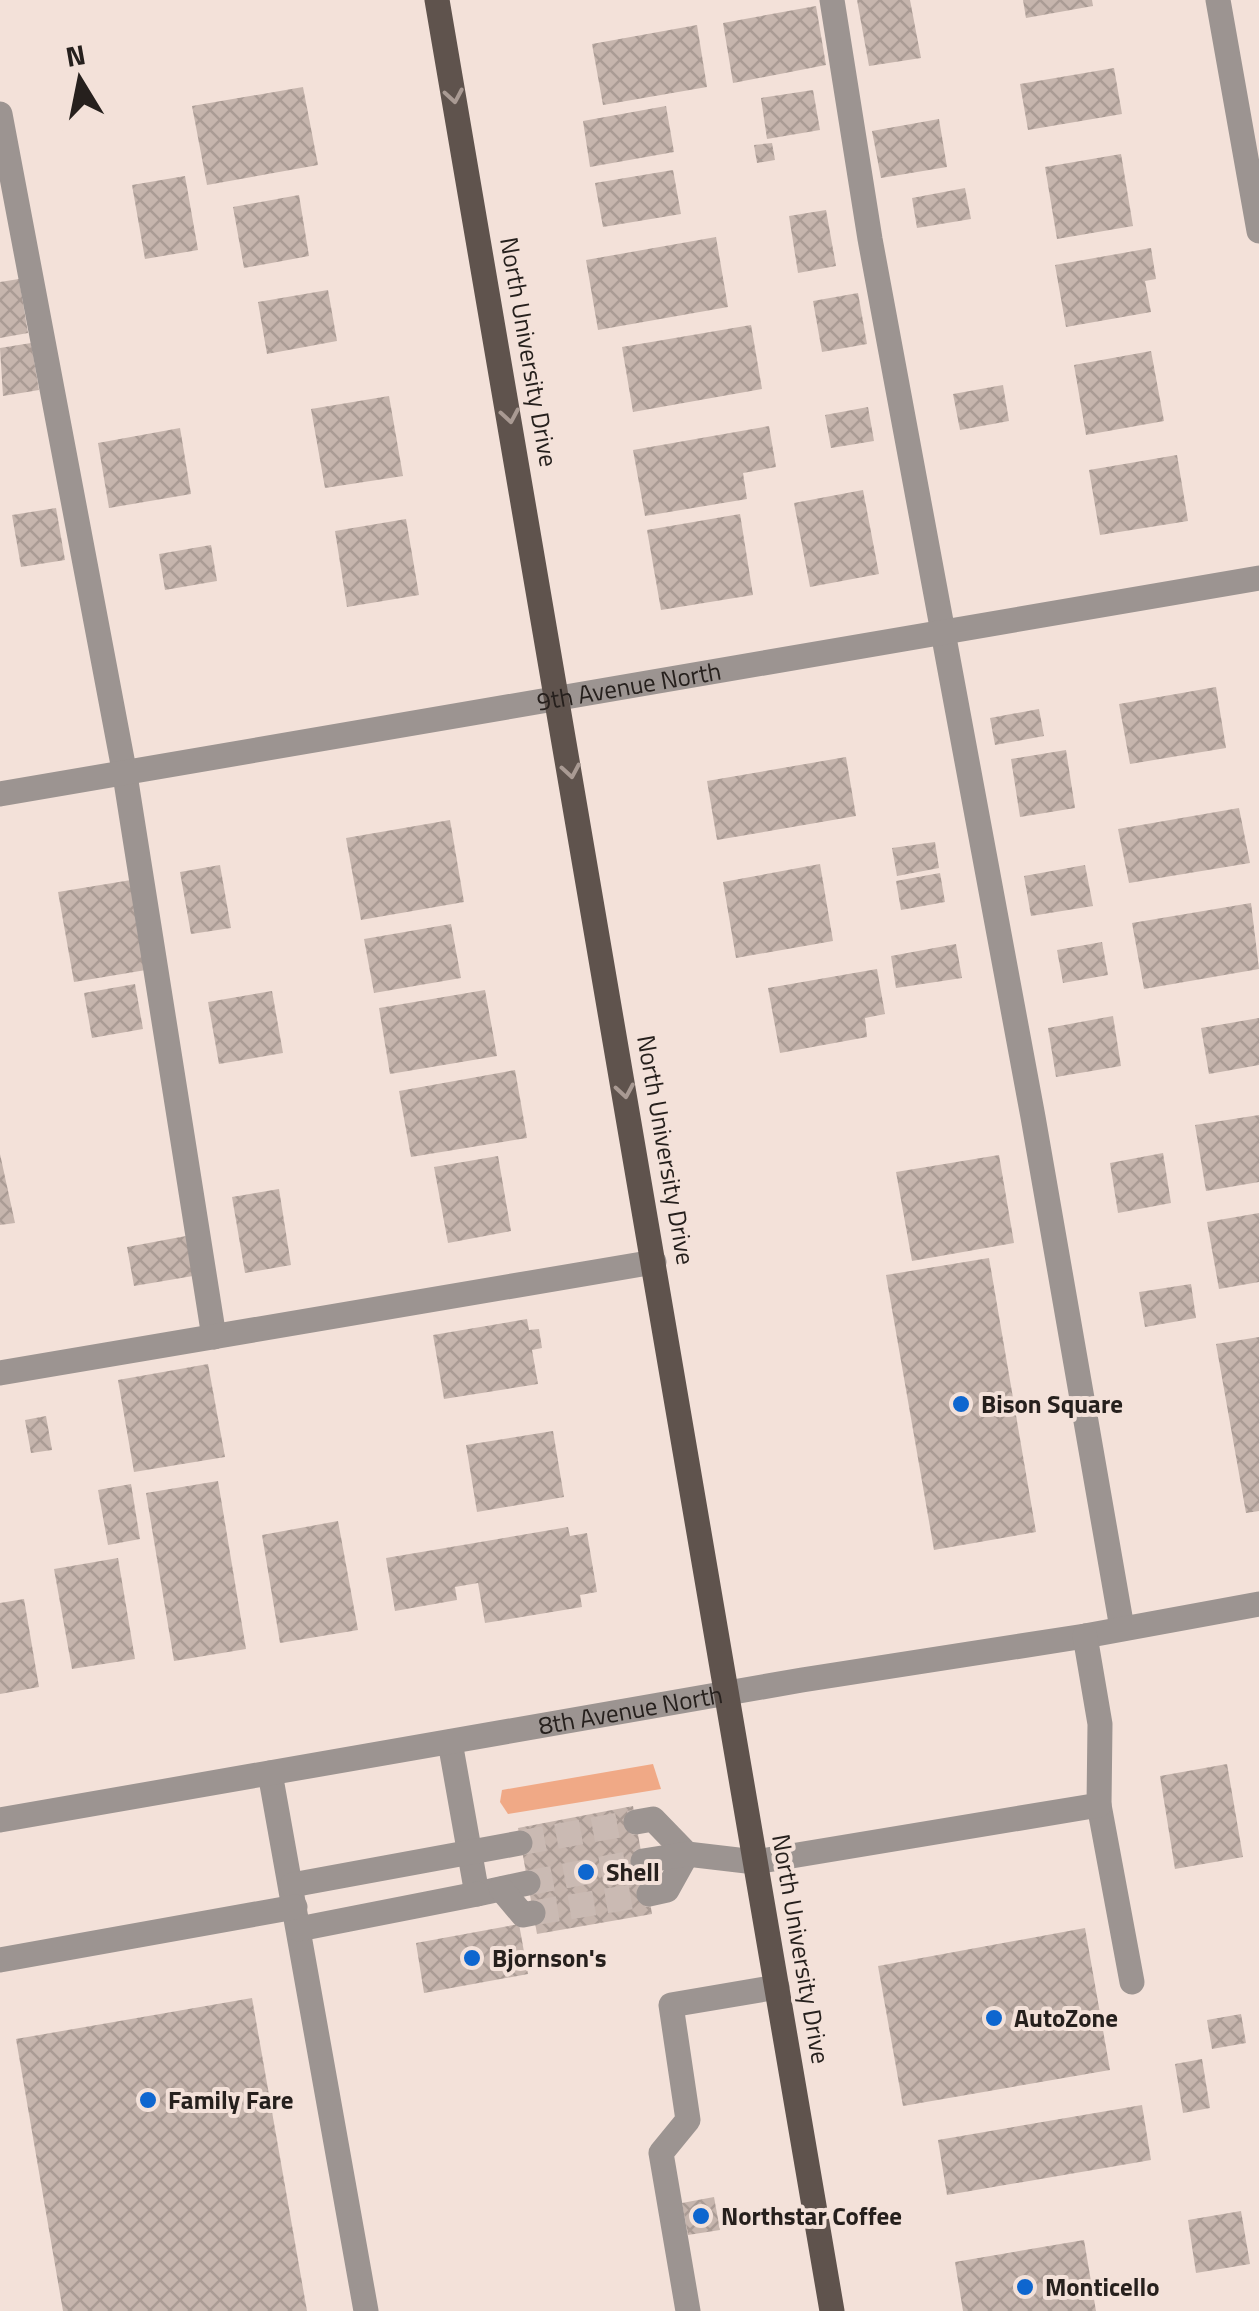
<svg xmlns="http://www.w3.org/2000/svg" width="1259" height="2311" viewBox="0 0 1259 2311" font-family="'Titillium Web',sans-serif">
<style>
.green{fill:#f0a986}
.building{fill:url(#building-cross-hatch)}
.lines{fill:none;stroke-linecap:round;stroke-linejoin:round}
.minor-tunnel{stroke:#cabab3;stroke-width:25;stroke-dasharray:25 12;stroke-linecap:butt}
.minor{stroke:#9c9491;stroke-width:25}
.major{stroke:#5f534d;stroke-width:25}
.oneway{stroke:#a99a93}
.poi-dot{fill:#0e66cf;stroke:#f3e1d9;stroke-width:4}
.labels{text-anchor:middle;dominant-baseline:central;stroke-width:8;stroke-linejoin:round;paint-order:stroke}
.street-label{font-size:25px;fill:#26201d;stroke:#f3e1d9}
.poi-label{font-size:25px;font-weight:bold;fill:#26201d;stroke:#f3e1d9;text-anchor:start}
</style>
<defs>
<pattern id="building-cross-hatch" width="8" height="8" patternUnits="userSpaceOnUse" patternTransform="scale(2.5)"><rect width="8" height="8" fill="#c6b5ad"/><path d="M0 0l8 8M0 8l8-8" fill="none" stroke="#aa9b94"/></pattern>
</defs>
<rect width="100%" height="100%" fill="#f3e1d9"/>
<polygon class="green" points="653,1764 661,1789 508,1814 500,1802 502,1790"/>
<g class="building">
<polygon points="857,0 910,0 921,58 869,66"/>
<polygon points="1023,0 1092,0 1093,6 1026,18"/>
<polygon points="816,6 826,65 733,83 723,23"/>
<polygon points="697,25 707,87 603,105 592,44"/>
<polygon points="1114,68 1122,114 1028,130 1020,84"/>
<polygon points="303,87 318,165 207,185 192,106"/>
<polygon points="813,90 820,130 767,139 761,98"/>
<polygon points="666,106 674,152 590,167 583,121"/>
<polygon points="939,119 947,167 881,178 872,131"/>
<polygon points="772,143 775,160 757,163 754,145"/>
<polygon points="1121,154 1133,226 1057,239 1045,167"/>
<polygon points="673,170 681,214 603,227 595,183"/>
<polygon points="185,176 198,250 145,259 132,185"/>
<polygon points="965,188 971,219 917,228 912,198"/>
<polygon points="299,195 309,256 244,268 233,207"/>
<polygon points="826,210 836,266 798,273 789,216"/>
<polygon points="716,237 728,307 598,330 586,260"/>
<polygon points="1151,248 1156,279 1145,281 1151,312 1066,327 1055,265"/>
<polygon points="19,279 28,333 0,338 0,282"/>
<polygon points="328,290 337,341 267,354 258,302"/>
<polygon points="858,293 867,344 822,352 813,301"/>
<polygon points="751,325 762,389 633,412 622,347"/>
<polygon points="31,343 39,390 3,396 0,348"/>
<polygon points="1151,351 1164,421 1086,435 1074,365"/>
<polygon points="1003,385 1009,421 960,430 953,394"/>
<polygon points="389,396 403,476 325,488 311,409"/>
<polygon points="868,407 874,441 831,448 825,415"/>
<polygon points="769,426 776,467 743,473 747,499 645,516 633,450"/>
<polygon points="180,428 191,494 109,508 98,443"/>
<polygon points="1177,455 1188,521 1100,535 1089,470"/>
<polygon points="863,490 879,574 810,587 794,503"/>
<polygon points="56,508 65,560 21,567 12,515"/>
<polygon points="740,514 753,595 661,610 647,530"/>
<polygon points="406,519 419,595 347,607 335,531"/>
<polygon points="211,545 217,581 165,590 159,554"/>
<polygon points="1216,687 1226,748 1130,764 1119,704"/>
<polygon points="1039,709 1044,736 995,745 990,718"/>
<polygon points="1066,750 1075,808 1020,817 1011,759"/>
<polygon points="846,757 856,816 717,840 707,781"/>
<polygon points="1239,808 1250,863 1129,883 1118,829"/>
<polygon points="450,820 464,902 361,920 346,838"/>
<polygon points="935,842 939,868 897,876 892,848"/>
<polygon points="820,864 833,941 736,958 723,882"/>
<polygon points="220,865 231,928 191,934 180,872"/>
<polygon points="1085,865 1093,906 1031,916 1024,876"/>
<polygon points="940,873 945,902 901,910 896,881"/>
<polygon points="131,880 146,970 74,982 58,892"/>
<polygon points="1251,903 1259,969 1144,989 1132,923"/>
<polygon points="451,924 461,978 374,993 364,939"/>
<polygon points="1102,942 1108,975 1063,983 1057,950"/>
<polygon points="956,944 962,978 896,988 891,956"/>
<polygon points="877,969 885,1014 865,1018 867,1037 780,1053 768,988"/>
<polygon points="135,984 143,1029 92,1038 84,993"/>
<polygon points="485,990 497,1056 390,1074 379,1008"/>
<polygon points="272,991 283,1053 219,1064 208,1002"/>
<polygon points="1113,1016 1121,1066 1056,1077 1048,1028"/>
<polygon points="1259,1018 1259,1065 1209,1074 1201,1028"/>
<polygon points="515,1070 527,1138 411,1157 399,1091"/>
<polygon points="1259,1115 1259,1182 1206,1191 1195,1125"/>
<polygon points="1163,1153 1171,1203 1118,1213 1110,1163"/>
<polygon points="0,1154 15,1223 0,1225"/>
<polygon points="999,1155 1014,1243 912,1261 896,1172"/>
<polygon points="498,1156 511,1231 448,1243 434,1167"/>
<polygon points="279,1189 291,1265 245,1273 232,1197"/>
<polygon points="1259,1213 1259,1282 1219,1289 1207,1222"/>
<polygon points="186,1236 193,1276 134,1286 127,1247"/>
<polygon points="989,1258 1036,1532 934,1550 886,1275"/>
<polygon points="1191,1284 1196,1318 1145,1327 1139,1292"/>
<polygon points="527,1319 529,1330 539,1329 542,1348 532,1350 538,1384 444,1399 433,1335"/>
<polygon points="1259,1337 1259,1511 1246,1513 1216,1344"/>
<polygon points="208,1364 225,1457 134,1472 118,1380"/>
<polygon points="46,1416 52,1450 31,1453 25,1420"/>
<polygon points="553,1431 564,1497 477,1512 466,1445"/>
<polygon points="218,1481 246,1649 174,1661 146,1493"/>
<polygon points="131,1484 140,1539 108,1545 98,1490"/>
<polygon points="338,1521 358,1630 280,1643 262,1535"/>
<polygon points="568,1527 570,1536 587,1533 597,1592 580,1595 582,1607 485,1623 478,1583 455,1587 457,1600 395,1611 386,1558"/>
<polygon points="118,1558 135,1659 72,1669 54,1569"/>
<polygon points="24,1599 39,1687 0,1694 0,1603"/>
<polygon points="1227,1764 1243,1857 1175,1869 1160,1776"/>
<polygon points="633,1806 652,1914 537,1934 518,1828"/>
<polygon points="519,1924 528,1974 424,1993 416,1943"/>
<polygon points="1085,1928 1110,2070 903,2106 878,1966"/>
<polygon points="252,1998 307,2311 63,2311 16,2039"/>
<polygon points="1241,2014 1246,2043 1212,2049 1207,2020"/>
<polygon points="1202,2059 1210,2108 1183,2113 1175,2064"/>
<polygon points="1142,2105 1151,2160 947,2195 938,2140"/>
<polygon points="714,2197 720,2230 688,2235 682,2203"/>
<polygon points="1241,2211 1250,2264 1196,2273 1188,2220"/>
<polygon points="1084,2240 1096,2311 963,2311 955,2262"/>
</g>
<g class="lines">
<g class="minor-tunnel">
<polyline points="520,1843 636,1822"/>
<polyline points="528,1883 643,1861"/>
<polyline points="533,1913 649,1894"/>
</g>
<g class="minor">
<polyline points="832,0 870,239 1033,1117 1122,1628"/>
<polyline points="1218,0 1259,231"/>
<polyline points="0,114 125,775 214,1337"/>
<path id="s1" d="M0 794 1259 578"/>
<polyline points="0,1373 654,1262"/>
<polyline points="450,1742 477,1894 528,1883"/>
<polyline points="270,1773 366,2311"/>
<polyline points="1099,1805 1132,1982"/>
<path id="s2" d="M0 1820 802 1680 1085 1636 1259 1604"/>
<polyline points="636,1822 653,1819 687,1854 667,1890 649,1894"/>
<polyline points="643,1861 687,1854 755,1862 1099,1805 1100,1724 1085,1636"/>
<polyline points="292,1885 520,1843"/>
<polyline points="501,1889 523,1915 533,1913"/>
<polyline points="299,1929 477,1894"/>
<polyline points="0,1960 295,1907"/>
<polyline points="688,2311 661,2153 688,2120 671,2005 777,1987"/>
</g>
<polyline class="major" points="437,0 832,2311"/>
</g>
<defs><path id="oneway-chevron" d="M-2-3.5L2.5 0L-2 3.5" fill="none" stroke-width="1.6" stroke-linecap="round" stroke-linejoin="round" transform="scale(2.5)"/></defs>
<g class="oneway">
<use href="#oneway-chevron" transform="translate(454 96) rotate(80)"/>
<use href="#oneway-chevron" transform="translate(510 416) rotate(80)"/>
<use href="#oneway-chevron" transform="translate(571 771) rotate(80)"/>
<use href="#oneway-chevron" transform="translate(625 1091) rotate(80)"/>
</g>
<g class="poi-dot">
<circle cx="961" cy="1404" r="10"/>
<circle cx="586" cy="1872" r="10"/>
<circle cx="472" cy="1958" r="10"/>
<circle cx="994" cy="2018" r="10"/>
<circle cx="148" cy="2100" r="10"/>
<circle cx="701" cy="2216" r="10"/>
<circle cx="1025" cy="2287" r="10"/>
</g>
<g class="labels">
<g class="street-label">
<text transform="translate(529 352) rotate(80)">North University Drive</text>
<text stroke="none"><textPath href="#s1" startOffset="638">9th Avenue North</textPath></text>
<text transform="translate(666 1150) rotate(80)">North University Drive</text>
<text stroke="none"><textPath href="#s2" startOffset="640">8th Avenue North</textPath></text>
<text transform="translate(801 1949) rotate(80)">North University Drive</text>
</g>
<g class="poi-label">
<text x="981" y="1404">Bison Square</text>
<text x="606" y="1872">Shell</text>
<text x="492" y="1958">Bjornson's</text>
<text x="1014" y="2018">AutoZone</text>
<text x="168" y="2100">Family Fare</text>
<text x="721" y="2216">Northstar Coffee</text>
<text x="1045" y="2287">Monticello</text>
</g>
</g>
<g transform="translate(80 80) rotate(350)" stroke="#f3e1d9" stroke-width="8" paint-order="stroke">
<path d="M0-8L18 38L0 25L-18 38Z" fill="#26201d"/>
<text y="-15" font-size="28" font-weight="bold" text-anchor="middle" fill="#26201d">N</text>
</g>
</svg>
